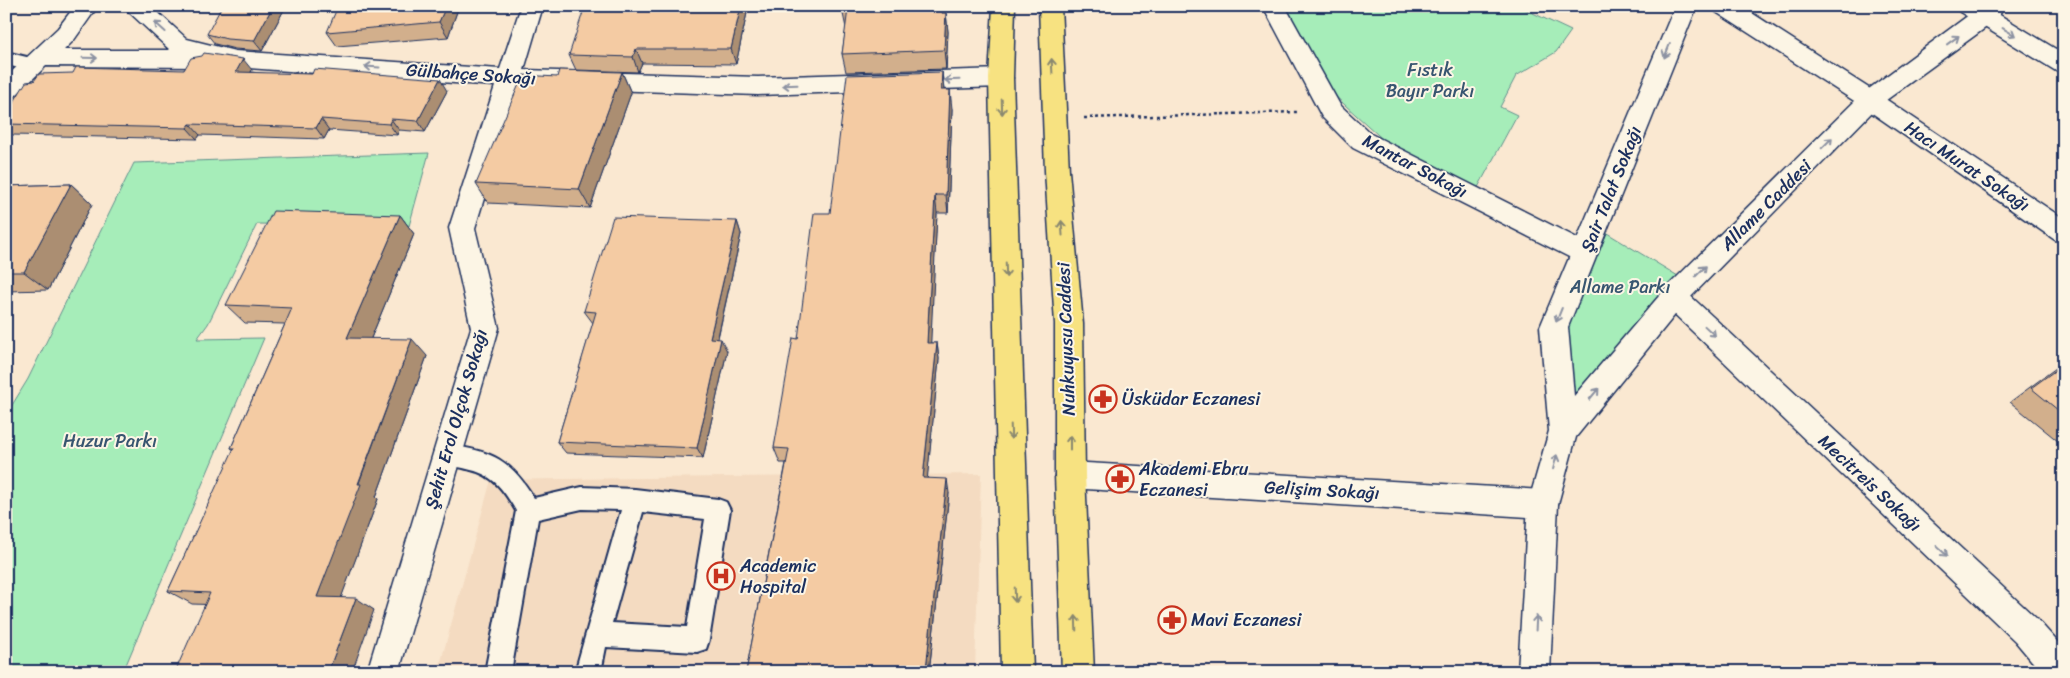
<svg xmlns="http://www.w3.org/2000/svg" width="2070" height="678" viewBox="0 0 2070 678" font-family="Sriracha,sans-serif">
<style>
.built{fill:#f4dbc1}
.green{fill:#a6edb9;stroke:#608e8c}
.lines{fill:none;stroke-linecap:round;stroke-linejoin:round}
.lane-casing{stroke:#1b2f5e;stroke-width:4}
.street-casing{stroke:#1b2f5e;stroke-width:3}
.secondary-casing{stroke:#1b2f5e;stroke-width:3}
.primary-casing{stroke:#1b2f5e;stroke-width:3}
.path{stroke:#1b2f5e;stroke-width:2.5;stroke-dasharray:3 3;stroke-linecap:butt}
.lane{fill:#fcf5e5;fill-rule:evenodd}
.street{fill:#fcf5e5;fill-rule:evenodd}
.secondary{fill:#fcf5e5;fill-rule:evenodd}
.primary{fill:#f7e281;fill-rule:evenodd}
.wall{fill:#d2af8c;stroke:#1b2f5e}
.shaded-wall{fill:#ab8e72;stroke:#1b2f5e}
.building{fill:#f4cba3;stroke:#1b2f5e}
.oneway{stroke:#8c92a2}
.oneway2{stroke:#898870}
.labels{text-anchor:middle;dominant-baseline:central;stroke-width:4;stroke-linejoin:round;paint-order:stroke}
.park-label{font-size:18px;fill:#375570;stroke:#fcf5e5}
.street-label{font-size:18px;fill:#1b2f5e;stroke:#fcf5e5}
.poi-label{font-size:18px;fill:#1b2f5e;stroke:#fcf5e5;text-anchor:start}
</style>
<rect width="100%" height="100%" fill="#fae8d1"/>
<filter id="ink" filterUnits="userSpaceOnUse"><feTurbulence type="fractalNoise" baseFrequency=".02" numOctaves="2"/><feDisplacementMap in="SourceGraphic" scale="10" xChannelSelector="R" yChannelSelector="G"/><feConvolveMatrix kernelMatrix="1 2 1 2 8 2 1 2 1" color-interpolation-filters="sRGB"/></filter>
<g filter="url(#ink)">
<polygon class="built" points="981,474 975,672 438,672 491,480"/>
<g class="green">
<polygon points="1282,6 1518,6 1571,31 1556,52 1516,76 1500,107 1517,115 1475,193 1389,145 1334,95"/>
<polygon points="429,153 409,226 257,224 208,324 197,339 264,338 123,672 6,672 6,415 28,379 134,163"/>
<polygon points="1602,230 1678,276 1572,406 1563,329"/>
</g>
<g class="lines">
<g class="lane-casing">
<g id="lane">
<polygon points="6,52 39,60 42,65 39,70 33,71 6,65"/>
<path d="M448 445C492 451 510 459 534 498L582 487 635 489 718 499 726 502 730 510 709 640 706 649 697 652 606 647 601 672H575L621 510 582 509 538 519 511 672H485L516 511C505 492 494 475 471 470 461 467 450 466 440 462L437 455 440 448ZM643 512 705 519 687 627 612 623Z"/>
</g>
</g>
<g class="street-casing">
<g id="street">
<polygon points="75,6 98,6 74,40 64,50 170,50 129,12 126,6 151,6 187,39 235,51 500,69 521,6 543,6 524,70 758,77 1001,69 1009,72 1013,78 1009,84 1001,87 758,95 518,87 475,228 499,328 399,672 367,672 471,328 449,228 495,86 235,67 213,62 211,65 203,67 46,66 14,97 6,100 6,77 58,28"/>
<polygon points="1263,6 1285,6 1340,105 1371,134 1593,246 1597,253 1593,260 1584,264 1575,260 1353,148 1322,117"/>
<polygon points="1713,6 1741,6 1878,94 2064,219 2064,243 2055,240 1862,106 1716,12"/>
<polygon points="1957,6 1985,6 2064,54 2064,73 2056,71 1960,12"/>
<polygon points="1674,286 1683,289 2037,619 2064,649 2064,672 2041,672 2015,641 1665,305 1661,297 1665,289"/>
<polygon points="1070,462 1543,490 1554,494 1558,504 1554,514 1543,518 1070,488 1060,485 1055,475 1060,465"/>
</g>
</g>
<g class="secondary-casing">
<polygon id="secondary" points="1675,6 1697,6 1568,327 1574,396 1665,289 1862,94 1981,6 2006,6 1992,23 1878,106 1683,305 1576,437 1558,504 1550,672 1518,672 1528,504 1549,431 1540,327"/>
</g>
<g class="primary-casing">
<g id="primary">
<polygon points="993,6 1015,6 1013,78 1033,672 1001,672 989,78"/>
<polygon points="1039,6 1061,6 1069,171 1083,324 1085,475 1094,672 1062,672 1055,475 1055,324 1045,171"/>
</g>
</g>
<polyline class="path" points="1084,118 1298,112"/>
<use href="#lane" class="lane"/>
<use href="#street" class="street"/>
<use href="#secondary" class="secondary"/>
<use href="#primary" class="primary"/>
</g>
<g class="wall">
<polygon points="286,6 262,51 235,49 215,44 207,34"/>
<polygon points="459,6 448,37 337,46 327,32"/>
<polygon points="748,8 736,64 642,63 638,72 576,70 569,55"/>
<polygon points="842,9 946,13 948,32 946,69 846,72 842,54 846,28"/>
<polygon points="184,70 252,70 251,72 447,91 425,132 399,130 397,135 329,130 324,139 200,135 197,139 13,135 6,129 6,115"/>
<polygon points="622,72 631,93 590,208 488,203 476,184 557,77"/>
<polygon points="942,72 944,90 952,109 948,213 937,213 930,343 937,343 939,359 927,478 949,493 929,672 746,672 786,463 780,463 774,448 798,339"/>
<polygon points="71,184 92,204 48,290 6,291 6,186"/>
<polygon points="400,215 414,234 371,338 427,356 376,497 378,499 341,597 374,610 192,604 168,591 234,450 231,448 285,324 245,323 226,305"/>
<polygon points="737,221 741,234 718,338 727,351 703,458 566,453 557,442 593,323 584,311"/>
<polygon points="2064,362 2064,446 2010,402"/>
</g>
<g class="shaded-wall">
<polygon points="273,6 286,6 262,51 254,41"/>
<polygon points="446,6 459,6 448,37 439,22"/>
<polygon points="741,6 747,6 748,8 736,64 731,49"/>
<polygon points="943,6 946,6 944,32 942,13"/>
<polygon points="946,13 948,32 946,69 944,50"/>
<polygon points="636,49 642,63 638,72 633,57"/>
<polygon points="243,59 252,70 245,83 236,72"/>
<polygon points="622,72 631,93 590,208 579,189"/>
<polygon points="942,72 944,91 941,90"/>
<polygon points="440,79 447,91 425,132 418,121"/>
<polygon points="950,90 952,109 948,213 946,195"/>
<polygon points="321,119 329,130 324,139 316,128"/>
<polygon points="391,119 399,130 397,135 389,124"/>
<polygon points="190,124 200,135 197,139 187,128"/>
<polygon points="71,184 92,204 48,290 24,272"/>
<polygon points="935,195 937,213 930,359 927,343"/>
<polygon points="400,215 414,234 364,355 347,338"/>
<polygon points="737,221 741,234 715,350 710,338"/>
<polygon points="412,339 427,356 376,497 378,499 337,609 317,597"/>
<polygon points="721,339 727,351 703,458 697,448"/>
<polygon points="937,343 939,359 926,492 923,478"/>
<polygon points="947,479 949,493 929,672 926,672 926,669"/>
<polygon points="356,598 374,610 352,672 328,672"/>
<polygon points="847,665 850,672 846,672"/>
</g>
<g class="building">
<polygon points="222,6 273,6 254,41 227,39 207,34"/>
<polygon points="338,6 446,6 439,22 327,32"/>
<polygon points="585,6 741,6 731,49 636,49 633,57 569,55"/>
<polygon points="842,6 943,6 942,13 946,13 944,50 842,54 848,9 842,9"/>
<polygon points="204,53 243,59 236,72 312,74 314,69 440,79 418,121 391,119 389,124 321,119 316,128 190,124 187,128 6,124 6,115 26,82 34,81 39,74 73,73 76,67 184,70 191,58 202,56"/>
<polygon points="559,70 622,72 579,189 476,184 523,75 557,77"/>
<polygon points="942,72 941,90 950,90 946,195 935,195 927,343 937,343 923,478 947,479 926,669 847,665 846,672 746,672 789,449 774,448 793,338 798,339 814,213 830,213 847,75"/>
<polygon points="71,184 24,272 6,272 6,186"/>
<polygon points="273,211 400,215 347,338 412,339 358,484 361,484 317,597 356,598 328,672 175,672 210,593 168,591 234,448 231,448 292,308 226,305"/>
<polygon points="613,217 737,221 710,338 721,339 697,448 557,442 596,312 584,311"/>
<polygon points="2064,364 2064,415 2031,388"/>
</g>
<defs><path id="oneway-shaft" d="M-6 0H5M1.5-3L5.5 0L1.5 3" fill="none" stroke-width="1.6" stroke-linecap="round" stroke-linejoin="round" transform="scale(1.25)"/></defs>
<g class="oneway">
<use href="#oneway-shaft" transform="translate(160 27) rotate(-138)"/>
<use href="#oneway-shaft" transform="translate(2009 32) rotate(31)"/>
<use href="#oneway-shaft" transform="translate(1953 40) rotate(-36)"/>
<use href="#oneway-shaft" transform="translate(1667 51) rotate(112)"/>
<use href="#oneway-shaft" transform="translate(90 58) rotate(1)"/>
<use href="#oneway-shaft" transform="translate(372 67) rotate(-176)"/>
<use href="#oneway-shaft" transform="translate(952 80) rotate(178)"/>
<use href="#oneway-shaft" transform="translate(790 85) rotate(178)"/>
<use href="#oneway-shaft" transform="translate(1827 143) rotate(-45)"/>
<use href="#oneway-shaft" transform="translate(1701 271) rotate(-45)"/>
<use href="#oneway-shaft" transform="translate(1559 315) rotate(112)"/>
<use href="#oneway-shaft" transform="translate(1710 331) rotate(43)"/>
<use href="#oneway-shaft" transform="translate(1594 394) rotate(-50)"/>
<use href="#oneway-shaft" transform="translate(1555 462) rotate(-75)"/>
<use href="#oneway-shaft" transform="translate(1942 551) rotate(43)"/>
<use href="#oneway-shaft" transform="translate(1536 623) rotate(-87)"/>
</g>
<g class="oneway2">
<use href="#oneway-shaft" transform="translate(1052 66) rotate(-93)"/>
<use href="#oneway-shaft" transform="translate(1002 107) rotate(88)"/>
<use href="#oneway-shaft" transform="translate(1062 228) rotate(-94)"/>
<use href="#oneway-shaft" transform="translate(1006 270) rotate(88)"/>
<use href="#oneway-shaft" transform="translate(1011 432) rotate(88)"/>
<use href="#oneway-shaft" transform="translate(1070 443) rotate(-90)"/>
<use href="#oneway-shaft" transform="translate(1015 595) rotate(88)"/>
<use href="#oneway-shaft" transform="translate(1076 623) rotate(-92)"/>
</g>
</g>
<defs>
<g id="pharmacy-ring" transform="scale(1.4375)"><circle r="9.5" fill="#fcf5e5" stroke="#c8321e" stroke-width="1.5"/><path d="M-2-6h4v4h4v4h-4v4h-4v-4h-4v-4h4Z" fill="#c8321e"/></g>
<g id="hospital-ring" transform="scale(1.4375)"><circle r="9.5" fill="#fcf5e5" stroke="#c8321e" stroke-width="1.5"/><path d="M-5-5h3v3.5h4V-5h3V5h-3V1.5h-4V5h-3Z" fill="#c8321e"/></g>
</defs>
<g fill-rule="evenodd">
<use href="#pharmacy-ring" x="1103" y="399"/>
<use href="#pharmacy-ring" x="1120" y="479"/>
<use href="#hospital-ring" x="721" y="576"/>
<use href="#pharmacy-ring" x="1172" y="620"/>
</g>
<g class="labels">
<g class="park-label">
<text x="1430" y="70">Fıstık<tspan x="1430" dy="21">Bayır Parkı</tspan></text>
<text x="1620" y="287">Allame Parkı</text>
<text x="110" y="441">Huzur Parkı</text>
</g>
<g class="street-label">
<text transform="translate(471 74) rotate(4)">Gülbahçe Sokağı</text>
<text transform="translate(1415 166) rotate(28)">Mantar Sokağı</text>
<text transform="translate(1967 166) rotate(34)">Hacı Murat Sokağı</text>
<text transform="translate(1611 189) rotate(-68)">Şair Talat Sokağı</text>
<text transform="translate(1766 205) rotate(-45)">Allame Caddesi</text>
<text transform="translate(1066 339) rotate(-92)">Nuhkuyusu Caddesi</text>
<text transform="translate(456 419) rotate(-74)">Şehit Erol Olçok Sokağı</text>
<text transform="translate(1870 483) rotate(43)">Mecitreis Sokağı</text>
<text transform="translate(1322 490) rotate(3)">Gelişim Sokağı</text>
</g>
<g class="poi-label">
<text x="1122" y="399">Üsküdar Eczanesi</text>
<text x="1139" y="469">Akademi Ebru<tspan x="1139" dy="21">Eczanesi</tspan></text>
<text x="740" y="566">Academic<tspan x="740" dy="21">Hospital</tspan></text>
<text x="1191" y="620">Mavi Eczanesi</text>
</g>
</g>
<rect width="2070" height="678" fill="none" stroke="#fcf5e5" stroke-width="25"/>
<rect x="12" y="12" width="2045" height="653" fill="none" stroke="#1b2f5e" stroke-width="2" filter="url(#ink)"/>
</svg>
